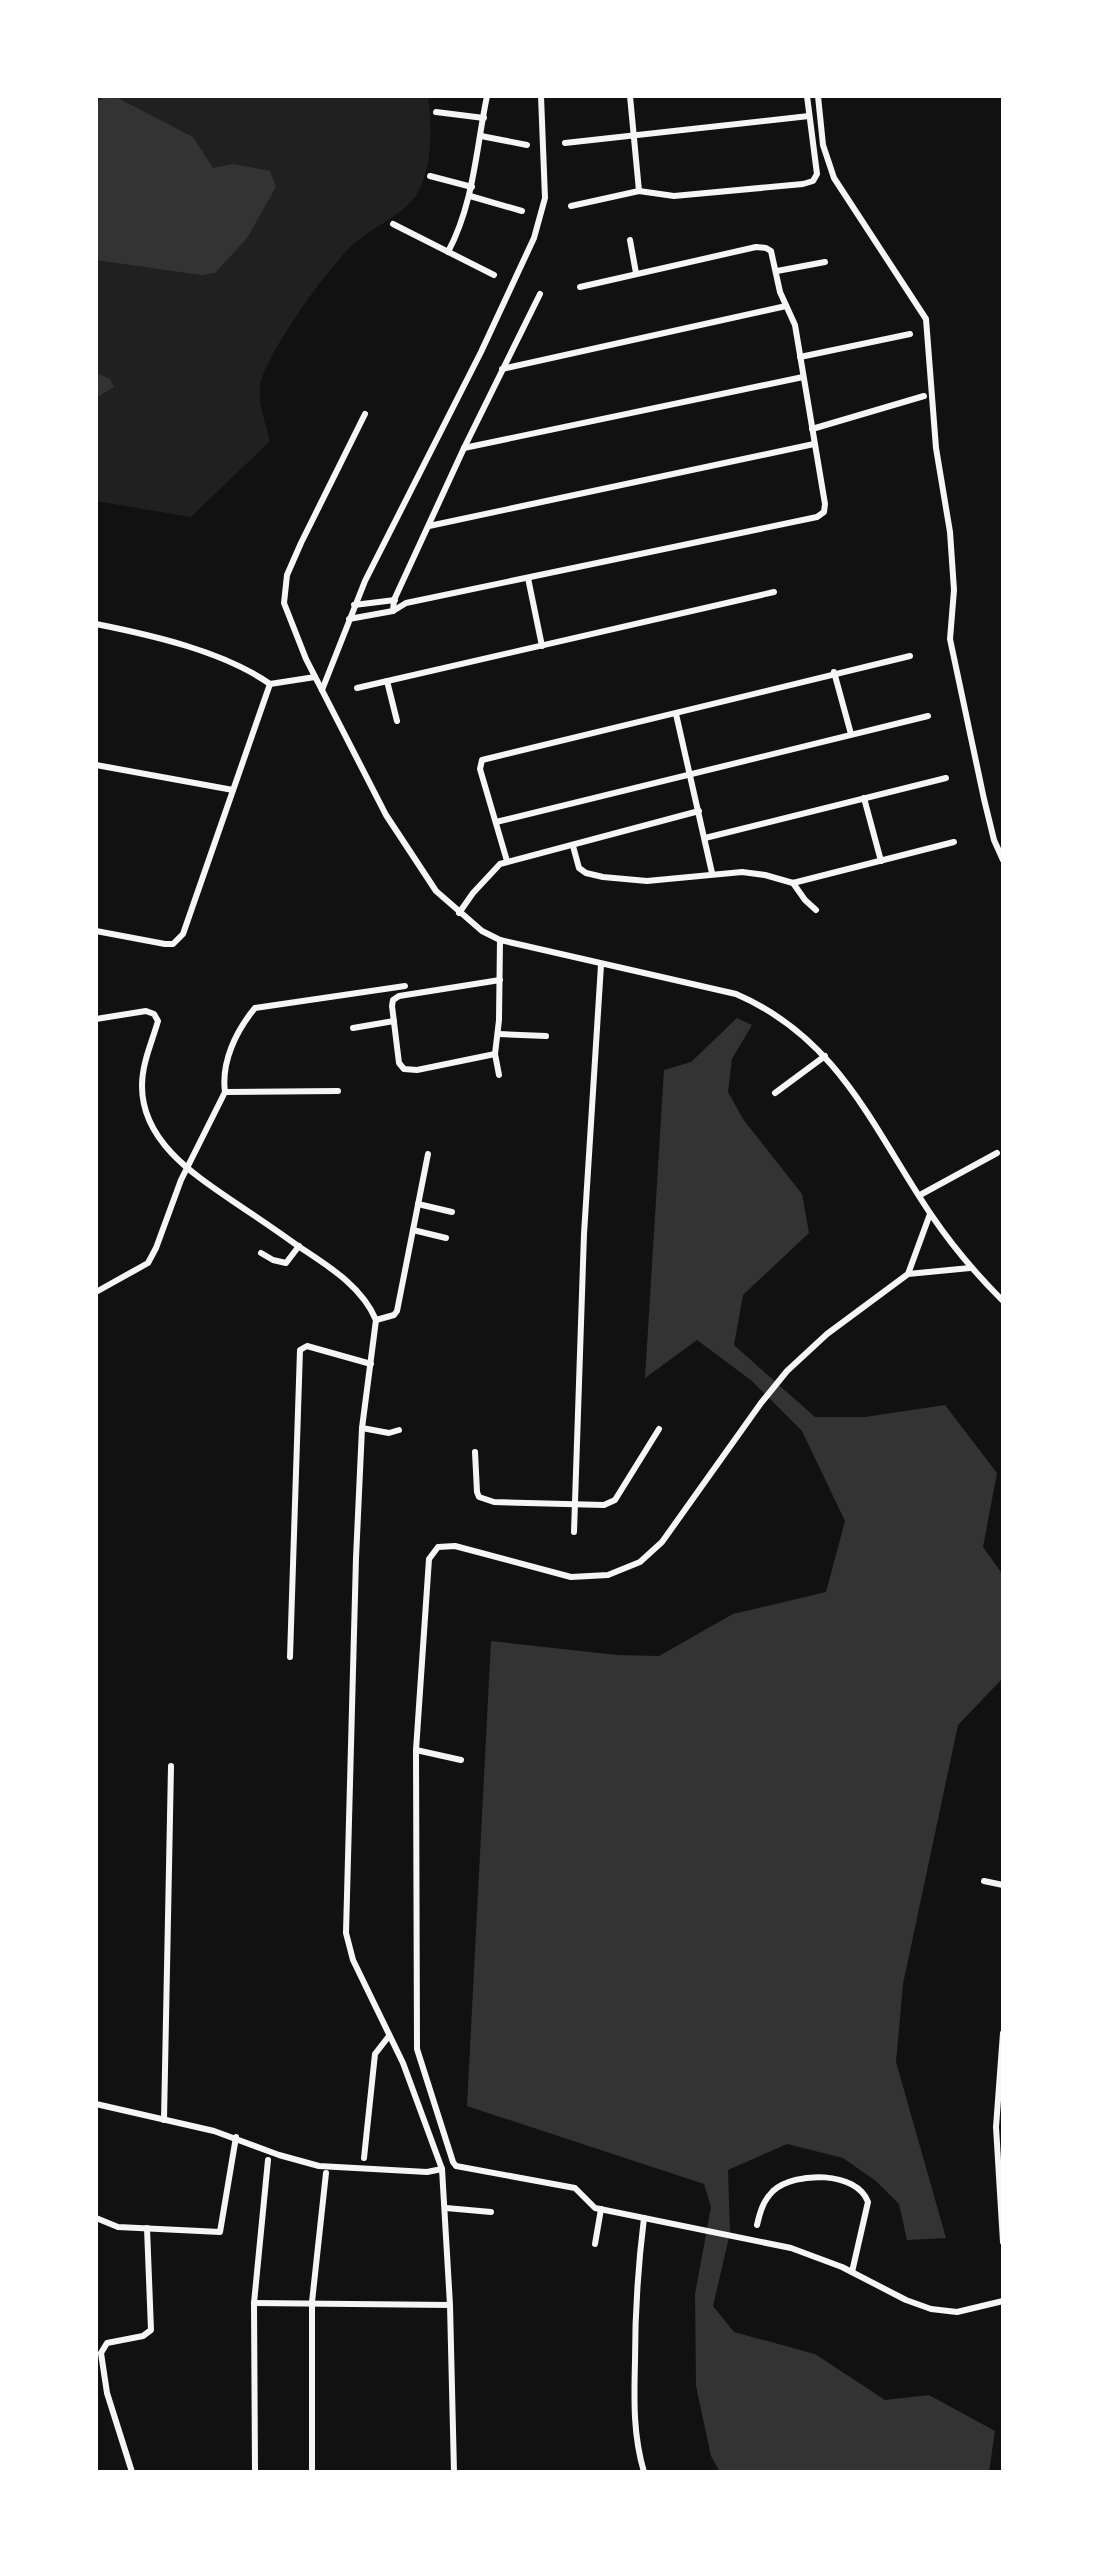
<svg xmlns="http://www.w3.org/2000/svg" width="1099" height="2568" viewBox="0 0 1099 2568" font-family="Manrope,sans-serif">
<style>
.green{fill:#202020}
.water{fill:#333}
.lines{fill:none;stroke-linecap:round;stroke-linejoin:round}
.minor{stroke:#f5f5f5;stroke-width:6}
</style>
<rect width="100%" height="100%" fill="#111"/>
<path class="green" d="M96 96H428C432 128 433 163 418 192 408 212 375 226 357 241 332 261 263 357 260 387 258 405 266 424 270 441L191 517 96 501Z"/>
<g class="water">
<polygon points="106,96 114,96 193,137 213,168 233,164 270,171 276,187 247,238 215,273 201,275 96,260 96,103"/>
<polygon points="96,373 110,379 114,387 96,398"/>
<polygon points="737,1018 752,1025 732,1059 728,1092 743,1119 802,1194 809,1233 743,1295 734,1345 815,1417 865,1417 945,1405 997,1473 983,1547 1003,1575 1003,1678 958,1725 903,1984 896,2062 946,2238 907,2240 899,2204 876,2181 843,2158 787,2144 728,2170 730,2233 713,2306 734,2332 815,2354 885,2400 929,2395 995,2431 989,2472 720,2472 711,2456 696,2386 695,2294 711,2207 704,2184 467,2106 491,1641 617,1655 659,1656 733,1614 826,1592 845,1521 802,1431 752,1381 697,1340 645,1378 664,1070 691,1062"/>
</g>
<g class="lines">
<g class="minor">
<polyline points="630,96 639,191"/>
<polyline points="818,96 823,145 834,178 926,319 936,448 950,532 954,590 950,639 984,799 994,840 1003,860"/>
<polyline points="436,112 484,118"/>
<polyline points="481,136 527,145"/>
<polyline points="565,143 809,116"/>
<polyline points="430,176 472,187"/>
<polyline points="470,196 522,211"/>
<polyline points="571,206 639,191 674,196 803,184 813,181 817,174 807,96"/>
<polyline points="393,224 494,275"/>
<polyline points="630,240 636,273"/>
<path d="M448 252C474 203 476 149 487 96"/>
<polyline points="777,271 825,262"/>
<polyline points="800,357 910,334"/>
<polyline points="502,369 786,306"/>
<path d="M365 414 301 543 287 575 284 603 306 659 386 815 436 891 482 931 500 940 736 994C840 1039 873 1129 932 1216 953 1247 976 1274 1003 1301"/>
<polyline points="812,429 924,396"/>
<polyline points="464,448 803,377"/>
<polyline points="429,526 814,444"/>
<polyline points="528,578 542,646"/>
<polyline points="354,605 395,600"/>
<polyline points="393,611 394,600 464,448 540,294"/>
<polyline points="349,619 393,611 406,603 817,517 824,512 825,504 795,325 780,292 771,251 766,248 756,247 580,287"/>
<path d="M96 624C151 635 223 651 270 684L315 677"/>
<polyline points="834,672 851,734"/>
<polyline points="387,681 397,721"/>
<polyline points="357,688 774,592"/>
<polyline points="322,690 365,581 481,352 534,238 545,198 541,96"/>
<polyline points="676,714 712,873"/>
<polyline points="96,765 233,790"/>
<polyline points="864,798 881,861"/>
<polyline points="496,822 928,716"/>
<polyline points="705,838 946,778"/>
<polyline points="573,846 579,868 586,873 603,877 647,881 742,872 765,875 793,883 954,842"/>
<polyline points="507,861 480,769 482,760 910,656"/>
<polyline points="793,883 805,900 816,910"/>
<polyline points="459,913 473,893 500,864 699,811"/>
<polyline points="96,931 165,944 173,944 183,934 270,684"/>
<path d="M96 1019 146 1011 154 1014 158 1021C152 1042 142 1063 142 1086 142 1145 201 1179 243 1208 261 1220 280 1233 298 1246 328 1266 362 1286 376 1320L362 1428 356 1558 346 1933 353 1960 403 2063 442 2169 450 2305 454 2472"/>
<polyline points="353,1028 394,1021"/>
<polyline points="499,1034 546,1036"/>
<polyline points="495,1054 417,1070 404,1069 399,1063 392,1006 393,1000 399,996 500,980"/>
<polyline points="499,1075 495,1054 499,1020 500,940"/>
<polyline points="225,1092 338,1091"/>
<polyline points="775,1093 825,1056"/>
<polyline points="920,1195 997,1153"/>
<polyline points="418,1204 452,1212"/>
<polyline points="413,1230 446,1238"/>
<polyline points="261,1253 273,1260 286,1263 299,1246"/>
<polyline points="970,1268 908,1274 827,1334 787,1371 761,1403 662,1542 640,1562 608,1575 571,1577 455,1546 438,1547 429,1559 416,1750 417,2049 453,2162 456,2166 575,2188 595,2208 791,2248 842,2267 906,2300 931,2309 957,2312 1003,2301"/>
<polyline points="908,1274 930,1214"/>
<path d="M96 1292 148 1263 156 1248 181 1180 225 1092C221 1062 236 1031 255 1008L405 986"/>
<polyline points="376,1320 394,1315 397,1311 428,1154"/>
<polyline points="362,1428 389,1433 399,1430"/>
<polyline points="475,1452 477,1492 479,1497 494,1502 604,1505 615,1500 659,1429"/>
<polyline points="574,1532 584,1234 601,965"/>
<polyline points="290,1657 300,1350 307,1346 371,1364"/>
<polyline points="416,1750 461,1760"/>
<polyline points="984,1881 1003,1885"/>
<polyline points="1003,2033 996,2127 1003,2242"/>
<polyline points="96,2104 214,2131 279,2155 319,2166 427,2172 442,2169"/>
<polyline points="164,2120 171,1766"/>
<polyline points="364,2158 375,2054 389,2036"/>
<polyline points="446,2208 491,2212"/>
<polyline points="96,2218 118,2227 220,2232 236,2137"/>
<path d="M757 2225C760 2212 763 2201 773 2191 795 2171 857 2171 868 2202L852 2272"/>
<polyline points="595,2244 601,2209"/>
<polyline points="254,2303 450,2305"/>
<polyline points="132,2472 107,2393 101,2353 107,2343 143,2336 151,2330 147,2228"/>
<polyline points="255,2472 254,2303 268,2160"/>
<polyline points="312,2472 312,2302 326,2173"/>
<path d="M644 2472C633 2435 634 2400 635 2361 635 2313 638 2266 644 2218"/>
</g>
</g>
<rect width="1099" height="2568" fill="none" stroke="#ffffff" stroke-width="196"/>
</svg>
